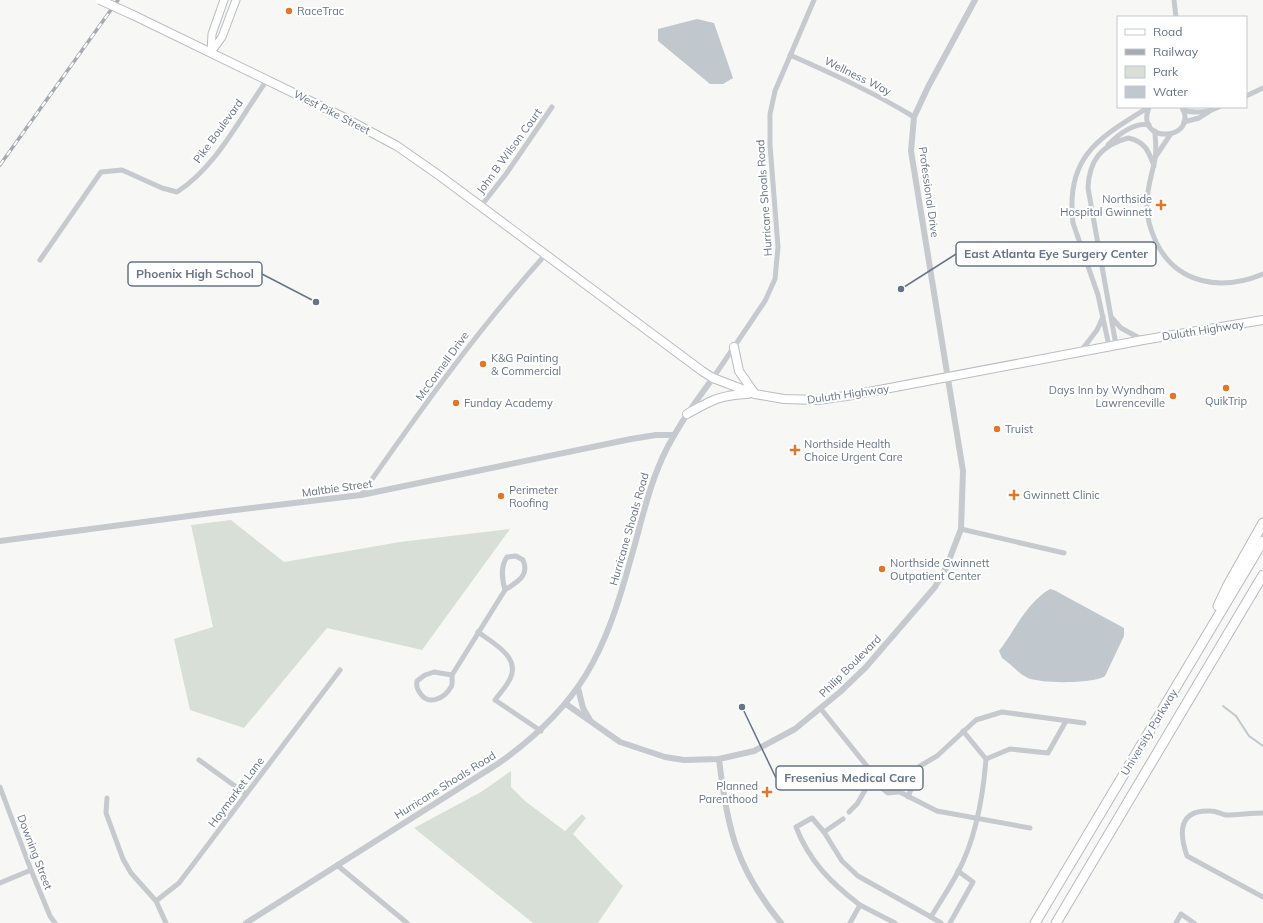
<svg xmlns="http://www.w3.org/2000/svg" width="1263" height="923" viewBox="0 0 1263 923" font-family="Mulish,sans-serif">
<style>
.green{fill:#d8dfd6}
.water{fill:#c0c8ce}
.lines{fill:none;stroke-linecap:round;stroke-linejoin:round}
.stream{stroke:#c0c8ce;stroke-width:2}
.secondary-casing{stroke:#b8bcc2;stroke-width:9}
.primary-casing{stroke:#b9bcc1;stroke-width:10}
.motorway-casing{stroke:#b9bbbf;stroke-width:11}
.minor{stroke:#c6c9cd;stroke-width:5}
.tertiary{stroke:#c6c9cd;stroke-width:6}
.secondary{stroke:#fff;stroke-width:7}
.primary{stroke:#fff;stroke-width:8}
.motorway{stroke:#fff;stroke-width:9}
.rail-casing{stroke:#a6abb2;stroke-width:3.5}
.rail{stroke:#fff;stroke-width:2;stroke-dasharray:6;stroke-linecap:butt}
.primary-bridge-casing{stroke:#b9bcc1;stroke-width:10;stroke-linecap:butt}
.primary-bridge{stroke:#fff;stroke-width:8}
.poi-dot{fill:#e2762b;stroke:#fff;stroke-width:1.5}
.labels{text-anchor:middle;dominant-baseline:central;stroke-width:4;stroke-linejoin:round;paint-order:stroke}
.poi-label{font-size:11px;fill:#677386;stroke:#fff;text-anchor:start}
.street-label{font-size:11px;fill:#677386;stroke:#fff}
.leader{fill:none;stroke:#677386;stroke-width:1.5}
.callout-dot{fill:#677386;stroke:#fff;stroke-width:1.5}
.callout{fill:#fff;stroke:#677386;stroke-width:1.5}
.callout-label{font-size:12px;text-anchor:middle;font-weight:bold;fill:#677386}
</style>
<rect width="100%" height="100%" fill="#f7f8f5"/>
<g class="green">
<polygon points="231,520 284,562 400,542 510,529 422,650 327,628 244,728 190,710 174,639 213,627 191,525"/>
<polygon points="511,771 511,787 525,801 565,831 582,814 586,818 573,834 623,886 598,923 533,923 414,828 481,792"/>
</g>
<g class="water">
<polygon points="697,19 714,23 733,78 723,84 710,84 658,41 658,29"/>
<path d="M1050 589 1054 590 1124 628V636L1105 676C1095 684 1036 684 1026 677 1017 672 1011 664 1002 658L999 651C1015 630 1027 602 1050 589Z"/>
</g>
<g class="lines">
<polyline class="stream" points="1223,706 1236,716 1249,736 1263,746"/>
<g class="secondary-casing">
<g id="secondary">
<polyline points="211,52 222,37 236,0"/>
<polyline points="211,52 212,34 224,0"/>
</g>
</g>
<g class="primary-casing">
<g id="primary">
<polyline points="133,15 339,115 397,146 440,176 702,371 713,378 755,394 784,399 818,400 853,395 1143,340 1263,320"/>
<polyline points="734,347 739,371 755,394"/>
<path d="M687 414C712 400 720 395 748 394"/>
</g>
</g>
<g class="motorway-casing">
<g id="motorway">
<polyline points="1218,606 1228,585 1263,523"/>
<polyline points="1035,923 1263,541"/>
<polyline points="1056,923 1263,575"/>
</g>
</g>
<g class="minor">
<polyline points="1174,0 1176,17"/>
<path d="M790 55C833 74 875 93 914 117"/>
<polyline points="1246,96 1263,88"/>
<path d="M1149 107C1134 146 1200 140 1182 107"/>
<path d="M1183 110C1196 114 1208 112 1219 107"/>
<polyline points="1184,122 1199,118 1210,111"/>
<path d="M1155 131C1155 140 1157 150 1155 159 1152 175 1146 190 1147 207 1147 219 1151 231 1156 242 1177 285 1222 291 1263 274"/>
<path d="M1108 145C1118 135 1133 122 1149 125"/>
<polyline points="1156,156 1170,135"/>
<polyline points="481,206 506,174 552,107"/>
<path d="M40 260 101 172 122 170 162 188 177 192C217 166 240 118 267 80"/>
<polyline points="1112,318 1121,328 1143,340"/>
<path d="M1116 345 1088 188C1089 161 1101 145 1128 138 1145 141 1149 152 1154 166"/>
<path d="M1109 346 1098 295 1073 223C1065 156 1099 138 1149 107"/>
<polyline points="1081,351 1097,330 1103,317"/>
<polyline points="713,378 765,301 775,279 778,247 770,145 770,114 775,91 814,0"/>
<path d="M361 495C419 412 478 329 546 254"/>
<polyline points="961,529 1064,553"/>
<path d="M516 556 523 560C530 576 517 582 505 590 502 579 500 567 507 557Z"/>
<path d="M478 632C493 643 521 657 510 679 506 687 500 693 495 700L541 731"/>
<path d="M434 672 452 675C452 679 453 684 451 687 444 699 428 706 420 693 417 689 416 686 417 681L425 675Z"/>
<polyline points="452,675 505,590"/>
<polyline points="821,709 874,775 888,786 937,811 1030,828"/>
<polyline points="963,731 986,759 1010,749 1048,753 1066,721"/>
<polyline points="199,760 246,794"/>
<polyline points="876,777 877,784 888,793 898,792"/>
<path d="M876 777C886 777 892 783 897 790"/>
<polyline points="0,787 31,870 50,916 55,923"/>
<polyline points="908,797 920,766 937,756 976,720 1002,712 1084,723"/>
<polyline points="107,798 106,813 123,859 131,873 156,901 166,923"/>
<polyline points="849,812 857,804 874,775"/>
<path d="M1263 813C1251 813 1238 815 1226 815 1221 814 1216 811 1211 811 1178 809 1179 833 1187 856L1263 897"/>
<path d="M843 819 824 832 842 861 858 876 931 917C940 902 950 887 958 872 976 838 983 797 986 759"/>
<path d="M824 832 812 818 796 827C809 861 831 883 860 905"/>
<polyline points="337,865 407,923"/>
<polyline points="0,883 31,870"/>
<polyline points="156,901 179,883 340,670"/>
<polyline points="931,917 941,923"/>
<polyline points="850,923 860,905 895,923"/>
<polyline points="950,923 973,882 958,871"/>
<polyline points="1176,923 1181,914 1194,923"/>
</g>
<g class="tertiary">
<polyline points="0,541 219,512 361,495 631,439 656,435 674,435"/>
<polyline points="578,688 583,708 590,720"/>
<polyline points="566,704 620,742 665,757 684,760 719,759 754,751 795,729 840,692 866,667 935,587 946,568 961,529 963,471 911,151 914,117 928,87 975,0"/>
<path d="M719 759C727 828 736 868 781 923"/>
<path d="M246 923 499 763C582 704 605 653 631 558 640 528 646 497 658 468 671 435 692 407 713 378"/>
</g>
<use href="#secondary" class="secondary"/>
<use href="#primary" class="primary"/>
<use href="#motorway" class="motorway"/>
<g class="rail-casing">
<polyline id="rail" points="0,165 118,0"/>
</g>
<use href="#rail" class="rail"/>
<g class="primary-bridge-casing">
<polyline id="primary-bridge" points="100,0 133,15"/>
</g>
<use href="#primary-bridge" class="primary-bridge"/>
</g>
<g class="poi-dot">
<circle cx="289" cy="11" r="4"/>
<path d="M1159 199h4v4h4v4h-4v4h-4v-4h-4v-4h4z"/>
<circle cx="483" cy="364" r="4"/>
<circle cx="1226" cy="388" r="4"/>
<circle cx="1173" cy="396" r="4"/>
<circle cx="456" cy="403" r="4"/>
<circle cx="997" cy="429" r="4"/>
<path d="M793 444h4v4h4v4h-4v4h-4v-4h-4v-4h4z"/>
<path d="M1012 489h4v4h4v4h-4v4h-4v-4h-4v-4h4z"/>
<circle cx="501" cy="496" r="4"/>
<circle cx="882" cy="569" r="4"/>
<path d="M765 786h4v4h4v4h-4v4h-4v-4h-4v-4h4z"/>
</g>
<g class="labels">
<g class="poi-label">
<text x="297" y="11">RaceTrac</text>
<text x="1152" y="199" text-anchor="end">Northside<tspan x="1152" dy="13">Hospital Gwinnett</tspan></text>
<text x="491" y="358">K&amp;G Painting<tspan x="491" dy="13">&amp; Commercial</tspan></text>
<text x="1165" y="390" text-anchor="end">Days Inn by Wyndham<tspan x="1165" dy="13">Lawrenceville</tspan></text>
<text x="1226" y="401" text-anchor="middle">QuikTrip</text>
<text x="464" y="403">Funday Academy</text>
<text x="1005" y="429">Truist</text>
<text x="804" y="444">Northside Health<tspan x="804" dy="13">Choice Urgent Care</tspan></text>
<text x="509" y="490">Perimeter<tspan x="509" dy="13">Roofing</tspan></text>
<text x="1023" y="495">Gwinnett Clinic</text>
<text x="890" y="563">Northside Gwinnett<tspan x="890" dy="13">Outpatient Center</tspan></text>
<text x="758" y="786" text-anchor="end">Planned<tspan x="758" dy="13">Parenthood</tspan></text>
</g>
<g class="street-label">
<text transform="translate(858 76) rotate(26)">Wellness Way</text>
<text transform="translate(332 112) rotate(27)">West Pike Street</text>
<text transform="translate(218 131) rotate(-54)">Pike Boulevard</text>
<text transform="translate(509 151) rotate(-54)">John B Wilson Court</text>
<text transform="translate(929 192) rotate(82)">Professional Drive</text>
<text transform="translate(764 198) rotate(-94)">Hurricane Shoals Road</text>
<text transform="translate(1203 330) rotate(-9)">Duluth Highway</text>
<text transform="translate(442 366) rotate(-54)">McConnell Drive</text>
<text transform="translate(848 394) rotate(-8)">Duluth Highway</text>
<text transform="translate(337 488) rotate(-8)">Maltbie Street</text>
<text transform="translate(629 529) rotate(-74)">Hurricane Shoals Road</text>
<text transform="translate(850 666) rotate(-45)">Philip Boulevard</text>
<text transform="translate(1149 732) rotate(-59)">University Parkway</text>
<text transform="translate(445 785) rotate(-32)">Hurricane Shoals Road</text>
<text transform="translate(236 792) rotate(-53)">Haymarket Lane</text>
<text transform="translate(35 852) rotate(69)">Downing Street</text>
</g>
</g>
<path class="leader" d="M901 289L956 254M316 302L262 274M742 707L776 778"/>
<g class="callout-dot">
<circle cx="901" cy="289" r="4"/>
<circle cx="316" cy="302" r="4"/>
<circle cx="742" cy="707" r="4"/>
</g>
<g class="callout">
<rect x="956" y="242" width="200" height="24" rx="4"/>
<rect x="128" y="262" width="134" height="24" rx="4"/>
<rect x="776" y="766" width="147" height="24" rx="4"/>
</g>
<g class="callout-label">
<text x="1056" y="258">East Atlanta Eye Surgery Center</text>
<text x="195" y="278">Phoenix High School</text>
<text x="850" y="782">Fresenius Medical Care</text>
</g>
<rect x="1117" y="16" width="130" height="92" fill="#ffffff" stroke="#c2c7cf"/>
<rect x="1125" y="29" width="20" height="6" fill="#ffffff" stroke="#c2c7cf"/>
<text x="1153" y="36" font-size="12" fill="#677386">Road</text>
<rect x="1125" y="49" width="20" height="6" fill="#a6abb2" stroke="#c2c7cf"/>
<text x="1153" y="56" font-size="12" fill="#677386">Railway</text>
<rect x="1125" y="66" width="20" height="12" fill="#d8dfd6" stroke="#c2c7cf"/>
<text x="1153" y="76" font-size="12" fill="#677386">Park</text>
<rect x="1125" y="86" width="20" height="12" fill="#c0c8ce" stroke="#c2c7cf"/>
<text x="1153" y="96" font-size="12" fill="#677386">Water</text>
</svg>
